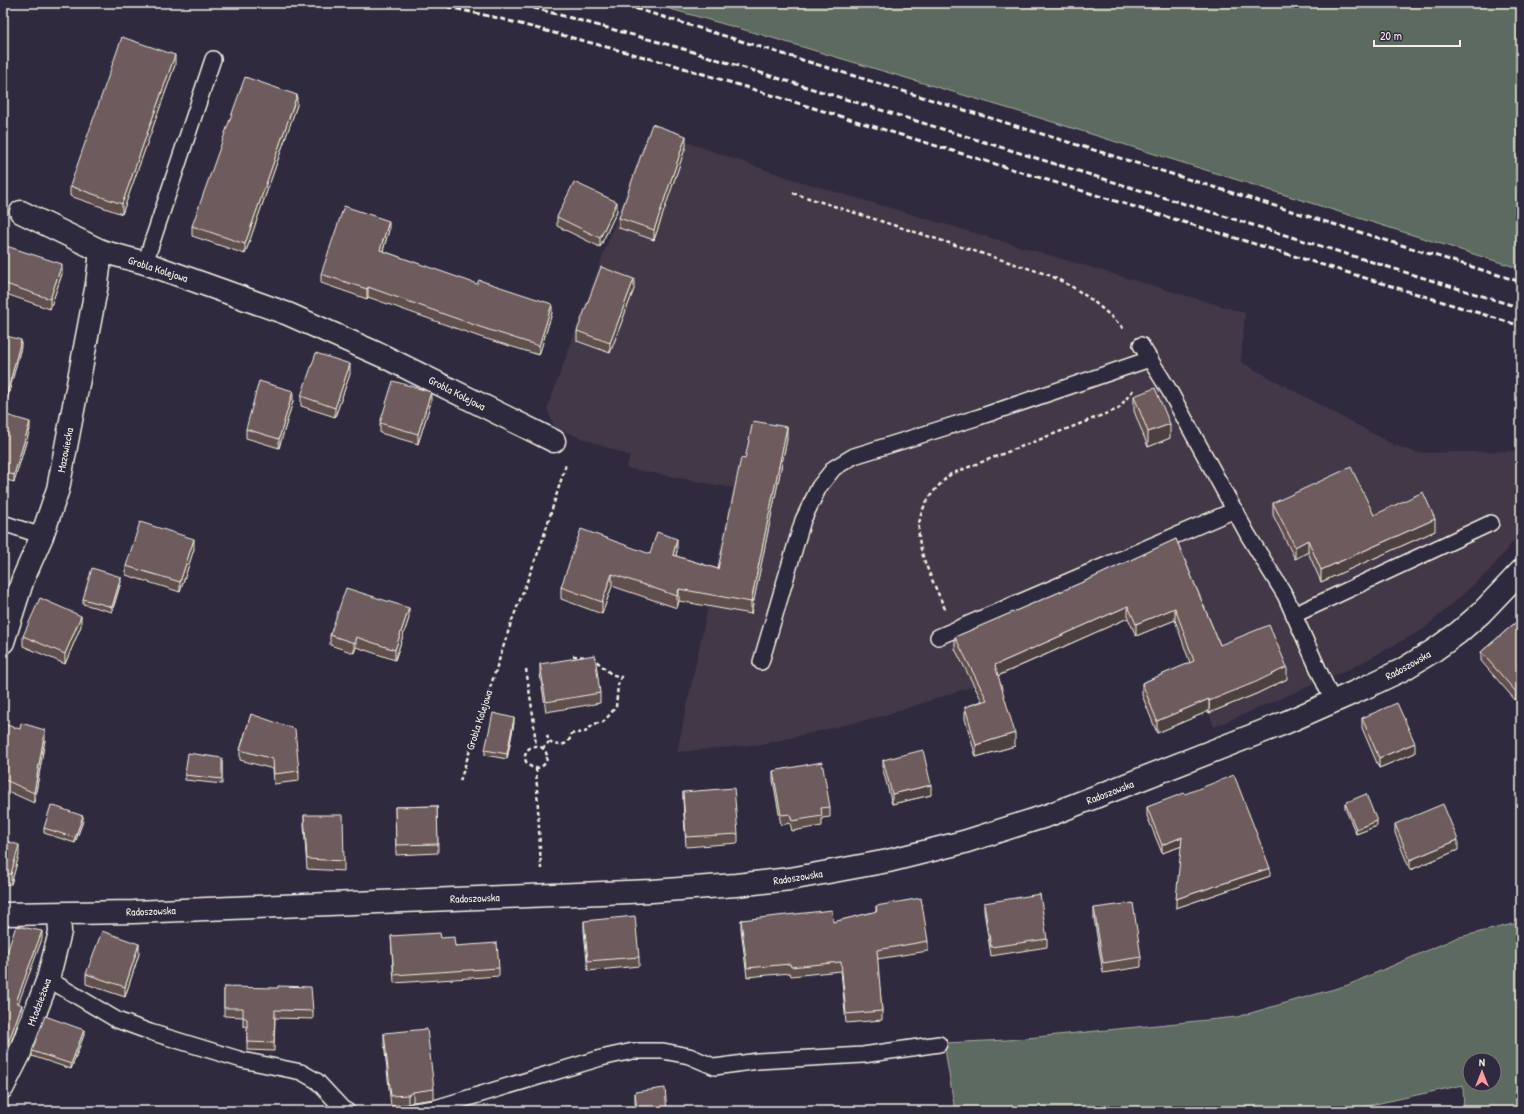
<svg xmlns="http://www.w3.org/2000/svg" width="1524" height="1114" viewBox="0 0 1524 1114" font-family="'Patrick Hand',sans-serif">
<style>
.built{fill:#423946}
.green{fill:#5c6b61;stroke:#a8aea4;fill-rule:evenodd}
.lines{fill:none;stroke-linecap:round;stroke-linejoin:round}
.service-casing{stroke:#f4f1e8;stroke-width:18}
.minor-casing{stroke:#f4f1e8;stroke-width:25}
.tertiary-casing{stroke:#f4f1e8;stroke-width:25}
.path{stroke:#f4f1e8;stroke-width:2.5;stroke-dasharray:4 3;stroke-linecap:butt}
.service{stroke:#2f2a3d;stroke-width:15}
.minor{stroke:#2f2a3d;stroke-width:22}
.tertiary{stroke:#2f2a3d;stroke-width:22}
.rail{stroke:#f4f1e8;stroke-width:3;stroke-dasharray:6 3;stroke-linecap:butt}
.wall{fill:#5f4f4e;stroke:#f4f1e8}
.shaded-wall{fill:#4d4040;stroke:#f4f1e8}
.building{fill:#6e5c5b;stroke:#f4f1e8}
.labels{text-anchor:middle;dominant-baseline:central;stroke-width:3;stroke-linejoin:round;paint-order:stroke}
.street-label{font-size:11px;fill:#f4f1e8;stroke:#2f2a3d}
</style>
<rect width="100%" height="100%" fill="#2f2a3d"/>
<filter id="ink" filterUnits="userSpaceOnUse"><feTurbulence type="fractalNoise" baseFrequency=".025" numOctaves="2"/><feDisplacementMap in="SourceGraphic" scale="8" xChannelSelector="R" yChannelSelector="G"/><feConvolveMatrix kernelMatrix="1 2 1 2 8 2 1 2 1" color-interpolation-filters="sRGB"/></filter>
<g filter="url(#ink)">
<polygon class="built" points="649,129 792,179 1245,313 1241,362 1394,445 1418,453 1521,451 1521,532 1489,571 1424,629 1354,667 1214,727 1175,620 1136,636 1128,618 974,686 883,716 764,744 677,752 733,488 626,468 630,456 555,428 547,409"/>
<g class="green">
<polygon points="649,3 1521,3 1521,269 1040,118 759,34"/>
<path d="M1521 922V1111H1464L1463 1085 1343 1111H955L944 1043 1007 1040 1237 1017 1348 985 1456 938ZM1470 1060H1494V1084H1470Z"/>
</g>
<g class="lines">
<g class="service-casing">
<g id="service">
<polyline points="145,263 213,59"/>
<polyline points="1141,345 1169,390 1248,535 1285,595 1333,702"/>
<polyline points="3,523 42,536"/>
<polyline points="1294,615 1491,523"/>
<polyline points="938,637 1235,510"/>
<polyline points="761,662 803,520 819,487 834,468 854,456 979,417 1150,359"/>
<polyline points="48,979 117,1020 150,1032 242,1060 301,1072 317,1081 343,1109 347,1111"/>
<polyline points="414,1111 435,1108 601,1058 633,1051 663,1051 689,1056 715,1067 758,1061 863,1055 939,1044"/>
</g>
</g>
<g class="minor-casing">
<g id="minor">
<polyline points="21,212 101,251 145,263 288,314 385,357 554,441"/>
<polyline points="3,642 23,579 42,536 58,489 97,284 101,251"/>
<polyline points="3,1087 19,1055 48,979 60,932 59,914"/>
</g>
</g>
<g class="tertiary-casing">
<polyline id="tertiary" points="3,914 134,912 652,891 736,885 790,879 888,861 964,842 1049,815 1287,722 1364,688 1402,670 1433,651 1458,633 1481,613 1521,571"/>
</g>
<g class="path">
<path d="M793 193 1046 274C1078 287 1100 305 1125 330"/>
<path d="M945 609C922 555 897 520 951 474L1118 409 1134 389"/>
<polyline points="573,656 587,657"/>
<polyline points="526,669 533,715 536,747"/>
<path d="M547 735 549 742C558 747 570 746 571 734L585 732 594 724 603 722 606 719 616 707 618 685 621 677 611 674 594 659"/>
<circle cx="536" cy="757" r="11"/>
<polyline points="542,749 549,742"/>
<polyline points="536,768 541,869"/>
<polyline points="460,781 511,623 541,545 566,464"/>
</g>
<use href="#service" class="service"/>
<use href="#minor" class="minor"/>
<use href="#tertiary" class="tertiary"/>
<g class="rail">
<polyline points="430,3 498,18 674,65 1521,326"/>
<polyline points="516,3 677,47 1521,308"/>
<polyline points="618,3 1521,282"/>
</g>
</g>
<g class="wall">
<polygon points="175,65 122,214 70,196 70,186"/>
<polygon points="297,105 245,254 192,236 192,226"/>
<polygon points="686,146 654,240 619,228 619,218"/>
<polygon points="617,211 600,247 557,226 557,217"/>
<polygon points="389,230 383,251 552,313 539,355 480,337 368,297 367,299 321,283 321,274"/>
<polygon points="3,245 62,274 50,309 3,293"/>
<polygon points="634,289 610,353 577,341 577,331"/>
<polygon points="3,335 21,347 3,414 30,429 14,482 3,479"/>
<polygon points="350,374 335,417 301,406 301,396"/>
<polygon points="1134,396 1170,438 1148,447 1134,411"/>
<polygon points="293,401 279,448 246,438 246,429"/>
<polygon points="431,402 418,444 380,433 380,423"/>
<polygon points="787,439 751,614 679,601 677,608 612,586 602,614 561,599 561,587 650,554 677,551 676,556 718,569 745,459"/>
<polygon points="1273,503 1374,515 1435,531 1321,582 1308,552 1295,559 1273,515"/>
<polygon points="1176,539 1220,645 1287,679 1256,694 1209,713 1209,711 1157,733 1142,695 1142,683 1190,663 1175,620 1136,636 1128,618 998,676 1015,746 976,757 965,719 965,707 982,701 955,649 955,637 1090,579"/>
<polygon points="194,549 180,592 126,575 126,566"/>
<polygon points="121,582 112,612 83,604 83,599"/>
<polygon points="409,618 395,660 356,647 354,653 330,645 330,635"/>
<polygon points="1521,618 1516,701 1481,661 1481,652"/>
<polygon points="81,626 65,664 23,646 23,636"/>
<polygon points="540,664 600,693 600,703 546,712 540,674"/>
<polygon points="251,714 299,771 299,781 274,784 273,769 240,760 240,750"/>
<polygon points="1362,718 1415,753 1379,768 1362,728"/>
<polygon points="514,723 507,759 485,755 485,750"/>
<polygon points="3,725 45,740 34,803 3,789"/>
<polygon points="222,758 222,784 185,780 185,775"/>
<polygon points="883,760 931,795 892,804 883,770"/>
<polygon points="773,771 830,807 830,817 822,818 822,826 792,831 790,823 781,825 773,780"/>
<polygon points="683,792 738,834 738,843 686,847 683,801"/>
<polygon points="1185,794 1270,876 1176,908 1182,846 1162,853 1147,816 1147,807"/>
<polygon points="1345,803 1377,826 1356,834 1345,808"/>
<polygon points="437,806 438,853 396,855 395,807"/>
<polygon points="304,815 344,861 344,871 307,869 304,825"/>
<polygon points="83,821 75,843 44,833 44,828"/>
<polygon points="1395,824 1458,850 1410,870 1395,833"/>
<polygon points="3,840 19,855 11,884 3,885"/>
<polygon points="984,903 1047,939 1047,947 991,956 984,911"/>
<polygon points="876,906 928,941 928,951 877,959 882,1011 882,1020 846,1023 841,971 791,976 790,973 747,977 741,929 741,920 833,922 876,912"/>
<polygon points="1094,908 1141,957 1141,967 1103,973 1094,918"/>
<polygon points="584,921 639,957 639,966 588,971 584,931"/>
<polygon points="391,936 441,938 499,968 499,976 394,983"/>
<polygon points="42,939 18,1003 22,1012 9,1047 3,1045 3,964"/>
<polygon points="139,954 125,997 86,984 86,974"/>
<polygon points="224,987 313,1011 313,1019 275,1018 274,1051 247,1050 247,1027 243,1026 243,1017 224,1016"/>
<polygon points="384,1033 434,1089 434,1099 413,1102 408,1104 391,1106 384,1043"/>
<polygon points="84,1035 71,1069 32,1056 32,1051"/>
<polygon points="635,1092 667,1111 636,1111 635,1102"/>
</g>
<g class="shaded-wall">
<polygon points="175,55 175,65 122,214 122,204"/>
<polygon points="297,95 297,105 245,254 245,244"/>
<polygon points="686,136 686,146 654,240 654,230"/>
<polygon points="617,202 617,211 600,247 600,238"/>
<polygon points="389,221 389,230 380,260 380,250"/>
<polygon points="62,264 62,274 50,309 50,299"/>
<polygon points="634,279 634,289 610,353 610,343"/>
<polygon points="368,287 368,297 367,299 367,289"/>
<polygon points="552,304 552,313 539,355 539,346"/>
<polygon points="21,340 21,347 3,416 3,409"/>
<polygon points="350,364 350,374 335,417 335,408"/>
<polygon points="293,391 293,401 279,448 279,439"/>
<polygon points="431,392 431,402 418,444 418,434"/>
<polygon points="30,422 30,429 14,482 14,475"/>
<polygon points="1170,424 1170,438 1148,447 1148,432"/>
<polygon points="787,427 787,439 751,614 751,602"/>
<polygon points="1435,519 1435,531 1321,582 1321,570"/>
<polygon points="194,539 194,549 180,592 180,582"/>
<polygon points="677,539 677,551 673,567 673,555"/>
<polygon points="1308,540 1308,552 1295,559 1295,547"/>
<polygon points="612,574 612,586 602,614 602,602"/>
<polygon points="121,577 121,582 112,612 112,607"/>
<polygon points="679,589 679,601 677,608 677,596"/>
<polygon points="1128,606 1128,618 995,677 995,665"/>
<polygon points="409,608 409,618 395,660 395,650"/>
<polygon points="1175,608 1175,620 1136,636 1136,624"/>
<polygon points="81,616 81,626 65,664 65,654"/>
<polygon points="356,637 356,647 354,653 354,643"/>
<polygon points="1287,667 1287,679 1256,694 1209,713 1209,701"/>
<polygon points="1521,688 1521,697 1516,701 1516,692"/>
<polygon points="1209,699 1209,711 1157,733 1157,721"/>
<polygon points="514,718 514,723 507,759 507,754"/>
<polygon points="45,730 45,740 34,803 34,793"/>
<polygon points="1015,733 1015,746 976,757 976,745"/>
<polygon points="1415,743 1415,753 1379,768 1379,758"/>
<polygon points="931,785 931,795 892,804 892,794"/>
<polygon points="83,816 83,821 75,843 75,838"/>
<polygon points="1377,821 1377,826 1356,834 1356,829"/>
<polygon points="1182,837 1182,846 1162,853 1162,845"/>
<polygon points="1458,840 1458,850 1410,870 1410,860"/>
<polygon points="19,845 19,855 11,884 11,874"/>
<polygon points="1270,868 1270,876 1176,908 1176,899"/>
<polygon points="42,931 42,939 16,1010 16,1002"/>
<polygon points="139,944 139,954 125,997 125,987"/>
<polygon points="22,1005 22,1012 9,1047 9,1040"/>
<polygon points="84,1030 84,1035 71,1069 71,1064"/>
<polygon points="413,1092 413,1102 408,1104 408,1095"/>
</g>
<g class="building">
<polygon points="122,37 175,55 122,204 70,186"/>
<polygon points="245,77 297,95 245,244 192,226"/>
<polygon points="652,124 686,136 654,230 619,218"/>
<polygon points="574,182 617,202 600,238 557,217"/>
<polygon points="344,206 389,221 380,250 477,284 479,280 552,304 539,346 480,327 368,287 367,289 321,274"/>
<polygon points="3,245 62,264 50,299 3,283"/>
<polygon points="601,267 634,279 610,343 577,331"/>
<polygon points="3,335 21,340 3,409"/>
<polygon points="316,353 350,364 335,408 301,396"/>
<polygon points="259,381 293,391 279,439 246,429"/>
<polygon points="393,381 431,392 418,434 380,423"/>
<polygon points="1155,388 1170,424 1148,432 1134,396"/>
<polygon points="3,414 30,422 14,475 3,472"/>
<polygon points="753,421 787,427 751,602 679,589 677,596 612,574 602,602 561,587 581,529 650,554 657,532 677,539 673,555 718,569 741,458 745,459"/>
<polygon points="1351,467 1374,515 1423,492 1435,519 1321,570 1308,540 1295,547 1273,503"/>
<polygon points="140,522 194,539 180,582 126,566"/>
<polygon points="1176,539 1220,645 1269,625 1287,667 1256,682 1209,701 1209,699 1157,721 1142,683 1194,661 1175,608 1136,624 1128,606 995,665 1015,733 976,745 965,707 987,700 955,637 1090,579"/>
<polygon points="92,568 121,577 112,607 83,599"/>
<polygon points="346,588 409,608 395,650 356,637 354,643 330,635"/>
<polygon points="40,598 81,616 65,654 23,636"/>
<polygon points="1521,618 1521,688 1516,692 1481,652"/>
<polygon points="595,655 600,693 546,702 540,664"/>
<polygon points="1397,703 1415,743 1379,758 1362,718"/>
<polygon points="493,713 514,718 507,754 485,750"/>
<polygon points="251,714 295,729 299,771 274,774 273,759 240,750"/>
<polygon points="21,723 45,730 34,793 3,779 3,724 20,729"/>
<polygon points="923,750 931,785 892,794 883,760"/>
<polygon points="188,753 222,758 222,779 185,775"/>
<polygon points="822,762 830,807 821,808 822,816 792,821 790,814 781,815 773,771"/>
<polygon points="1234,775 1270,868 1176,899 1182,837 1162,845 1147,807 1184,793 1185,794"/>
<polygon points="734,788 738,834 686,837 683,792"/>
<polygon points="1366,794 1377,821 1356,829 1345,803"/>
<polygon points="1443,804 1458,840 1410,860 1395,824"/>
<polygon points="51,805 83,816 75,838 44,828"/>
<polygon points="437,806 438,844 396,845 395,807"/>
<polygon points="304,815 343,815 344,861 307,859"/>
<polygon points="3,840 19,845 11,874 3,875"/>
<polygon points="1040,894 1047,939 991,947 984,903"/>
<polygon points="921,898 928,941 877,950 882,1011 846,1014 841,962 791,967 790,964 747,968 741,920 832,910 833,922 877,911 876,906"/>
<polygon points="1133,903 1141,957 1103,963 1094,908"/>
<polygon points="635,916 639,957 588,961 584,921"/>
<polygon points="16,926 42,931 16,1002 22,1005 9,1040 3,1038 3,964"/>
<polygon points="102,931 139,944 125,987 86,974"/>
<polygon points="440,933 441,938 454,937 455,946 497,943 499,968 394,975 391,936"/>
<polygon points="278,986 311,987 313,1011 275,1010 274,1043 247,1042 247,1019 243,1017 243,1008 224,1008 224,987 278,988"/>
<polygon points="45,1016 84,1030 71,1064 32,1051"/>
<polygon points="427,1029 434,1089 413,1092 408,1095 391,1096 384,1033"/>
<polygon points="665,1088 667,1111 637,1111 635,1092"/>
<polygon points="571,1106 572,1111 548,1111"/>
</g>
</g>
<g class="labels">
<g class="street-label">
<text transform="translate(158 269) rotate(18)">Grobla Kolejowa</text>
<text transform="translate(457 393) rotate(27)">Grobla Kolejowa</text>
<text transform="translate(65 450) rotate(-79)">Mazowiecka</text>
<text transform="translate(1408 665) rotate(-29)">Radoszowska</text>
<text transform="translate(479 720) rotate(-72)">Grobla Kolejowa</text>
<text transform="translate(1110 792) rotate(-21)">Radoszowska</text>
<text transform="translate(798 877) rotate(-9)">Radoszowska</text>
<text transform="translate(475 898) rotate(-2)">Radoszowska</text>
<text transform="translate(151 911) rotate(-2)">Radoszowska</text>
<text transform="translate(39 1002) rotate(-70)">Młodzieżowa</text>
</g>
</g>
<rect width="1524" height="1114" fill="none" stroke="#2f2a3d" stroke-width="16"/>
<rect x="8" y="8" width="1508" height="1098" fill="none" stroke="#f4f1e8" stroke-width="1.5" filter="url(#ink)"/>
<g transform="translate(1482 1072)"><circle r="19" fill="#2f2a3d" stroke="#7e7a81"/>
<path d="M0-3L7 15L0 10L-7 15Z" fill="#ff9aa2"/>
<text y="-6" font-size="11" font-weight="bold" text-anchor="middle" fill="#f4f1e8">N</text>
</g>
<path d="M1374 40v6h86v-6" fill="none" stroke="#f4f1e8" stroke-width="2"/>
<text x="1380" y="40" font-size="12" fill="#f4f1e8" stroke="#2f2a3d" stroke-width="3" paint-order="stroke">20 m</text>
</svg>
